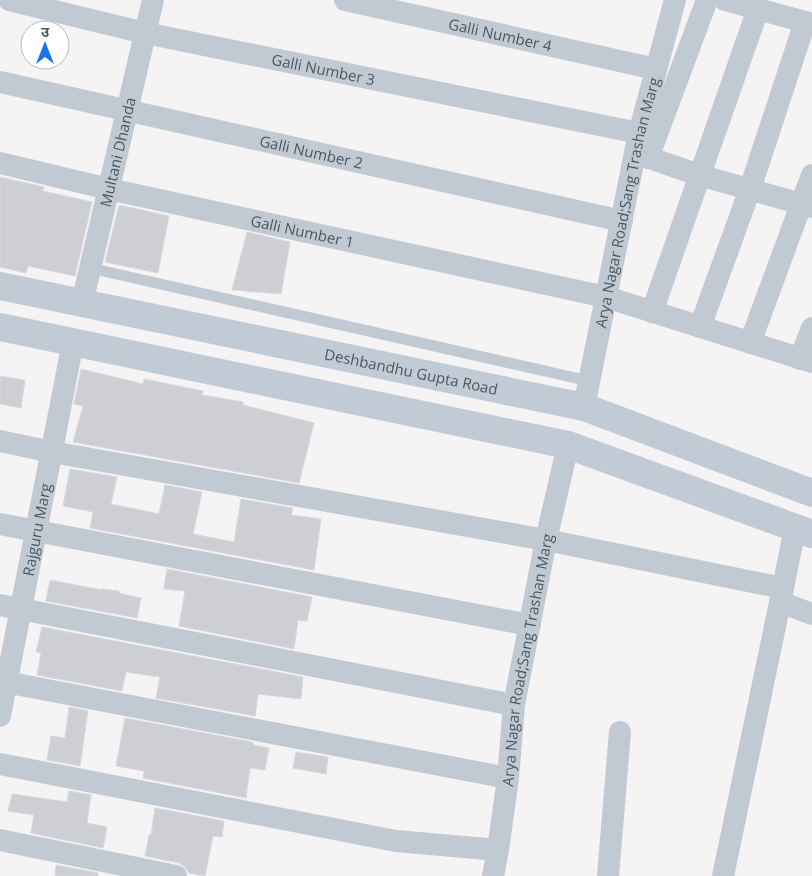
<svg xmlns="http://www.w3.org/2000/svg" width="812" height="876" viewBox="0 0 812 876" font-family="'Open Sans','Noto Sans Devanagari',sans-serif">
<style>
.building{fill:#cdcfd5;stroke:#d7d9de}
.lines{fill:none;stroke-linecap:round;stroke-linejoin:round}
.lane{stroke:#c1cad2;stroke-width:11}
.street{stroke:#c1cad2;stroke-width:22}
.secondary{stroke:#c1cbd6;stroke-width:28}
.labels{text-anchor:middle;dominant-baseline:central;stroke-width:4;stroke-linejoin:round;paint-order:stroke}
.street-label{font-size:15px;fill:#4a5661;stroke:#fff}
</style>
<rect width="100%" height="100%" fill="#f5f3f3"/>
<g class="building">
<polygon points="0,177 44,187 43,191 92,202 75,276 28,266 26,273 0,267"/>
<polygon points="119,205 169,216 158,273 105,262"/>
<polygon points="247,232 290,242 281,294 232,290"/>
<polygon points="81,369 143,384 144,379 203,391 202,395 243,402 243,405 314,423 299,483 73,442 83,406 74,404"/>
<polygon points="0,376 25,380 21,408 0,404"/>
<polygon points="70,469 117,477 111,504 159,514 165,485 202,492 193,534 234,542 241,499 293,508 291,515 321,519 314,570 90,528 93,512 63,506"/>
<polygon points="167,569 312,597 307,621 298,620 294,649 179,626 185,591 164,589"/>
<polygon points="50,580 102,590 102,589 119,591 119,593 141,598 137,618 46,601"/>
<polygon points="42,627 303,677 301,699 258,694 255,716 156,698 160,677 126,672 122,691 37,675 41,653 36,652"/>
<polygon points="69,707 88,711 80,766 47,760 51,736 65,738"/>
<polygon points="125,718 252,742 254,745 269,748 265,770 250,768 246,798 143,778 144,771 116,766"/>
<polygon points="296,752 328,757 326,774 293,768"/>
<polygon points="69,791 91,795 87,823 107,827 103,848 31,833 34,815 8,811 12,794 67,802"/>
<polygon points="155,808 224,821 222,837 213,836 205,876 189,873 185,867 179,863 145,856 149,835 151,835"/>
<polygon points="56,865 98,873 98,876 55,876"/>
</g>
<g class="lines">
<polyline class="lane" points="90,268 589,381"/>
<g class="street">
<path id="s1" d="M9 0 145 33 639 133"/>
<path id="s2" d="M345 0 656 69"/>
<polyline points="725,0 812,24"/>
<path id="s3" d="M0 82 622 221"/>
<polyline points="635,153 699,175 812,207"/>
<polyline points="648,158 707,0"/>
<path id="s4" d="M0 163 109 189 606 297 812 362"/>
<path id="s5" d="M82 303 153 0"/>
<polyline points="652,312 758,9"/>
<polyline points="700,327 750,189 805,22"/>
<polyline points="750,343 812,175"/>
<polyline points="800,359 812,328"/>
<path id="s6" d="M584 407 639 133 675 0"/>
<polyline points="0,441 52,452 546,540 783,588 795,528"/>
<polyline points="0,524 530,625"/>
<polyline points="780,602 812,614"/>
<polyline points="0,605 514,705"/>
<polyline points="0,681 508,778"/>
<path id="s7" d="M0 716 73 342"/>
<polyline points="0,764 396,841 498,850"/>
<polyline points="0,840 176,876"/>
<path id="s8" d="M493 876 498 850 508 778 514 705 546 540 568 445"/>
<polyline points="608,876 620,732"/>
<polyline points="723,876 783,588"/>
</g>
<g class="secondary">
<path id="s9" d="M0 286 584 407 812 493"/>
<polyline points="0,327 568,445 812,534"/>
</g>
</g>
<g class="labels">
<g class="street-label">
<text stroke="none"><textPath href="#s2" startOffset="159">Galli Number 4</textPath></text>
<text stroke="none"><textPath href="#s1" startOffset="322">Galli Number 3</textPath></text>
<text stroke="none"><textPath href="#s3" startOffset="319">Galli Number 2</textPath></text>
<text stroke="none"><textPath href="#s5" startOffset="155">Multani Dhanda</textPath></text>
<text stroke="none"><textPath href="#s6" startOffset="209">Arya Nagar Road;Sang Trashan Marg</textPath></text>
<text stroke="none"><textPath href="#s4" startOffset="310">Galli Number 1</textPath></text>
<text stroke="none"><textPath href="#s9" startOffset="420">Deshbandhu Gupta Road</textPath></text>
<text stroke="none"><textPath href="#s7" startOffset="190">Rajguru Marg</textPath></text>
<text stroke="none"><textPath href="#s8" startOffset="219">Arya Nagar Road;Sang Trashan Marg</textPath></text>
</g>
</g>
<g transform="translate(45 45)"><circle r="24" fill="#ffffff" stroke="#b7bbc0"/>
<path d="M0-4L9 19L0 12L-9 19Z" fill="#1a73e8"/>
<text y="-8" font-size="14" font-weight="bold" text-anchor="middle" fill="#4a5661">उ</text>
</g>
</svg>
